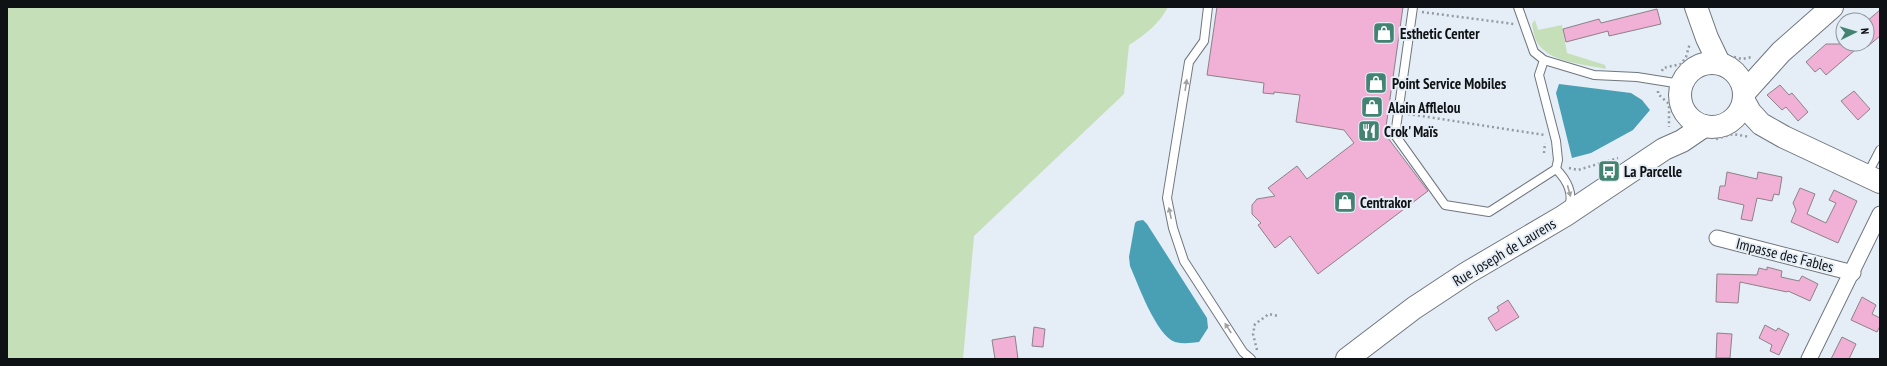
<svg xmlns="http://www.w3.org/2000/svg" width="1887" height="366" viewBox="0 0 1887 366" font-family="'PT Sans Narrow',sans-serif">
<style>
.green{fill:#c5dfb8}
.water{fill:#49a0b5}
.building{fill:#f1b0d5;stroke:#8d8288}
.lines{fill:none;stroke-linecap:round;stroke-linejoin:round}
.lane-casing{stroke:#6f767e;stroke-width:10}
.street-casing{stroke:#6f767e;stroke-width:17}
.secondary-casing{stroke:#6f767e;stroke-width:24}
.path{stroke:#949aa1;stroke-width:2.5;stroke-dasharray:2 3;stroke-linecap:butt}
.lane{stroke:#fff;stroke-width:8}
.street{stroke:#fff;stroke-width:15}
.secondary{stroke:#fff;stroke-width:22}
.oneway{fill:#9fa0a1}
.labels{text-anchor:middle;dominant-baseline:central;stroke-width:4;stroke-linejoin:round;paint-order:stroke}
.poi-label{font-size:15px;font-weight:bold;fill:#0f1214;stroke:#e5edf6;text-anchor:start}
.street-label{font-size:15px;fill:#0f1214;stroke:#e5edf6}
</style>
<rect width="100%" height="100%" fill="#e5edf6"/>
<g class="green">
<path d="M7 7H1168C1159 24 1145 35 1129 45L1124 94 974 236 963 359H7Z"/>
<path d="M1535 20 1538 30 1562 25 1567 53 1605 65 1606 69C1585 64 1549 63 1537 42 1534 37 1533 29 1532 24Z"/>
</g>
<g class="water">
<polygon points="1559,84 1631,93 1642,100 1650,110 1633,130 1591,153 1572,158 1556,93"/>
<path d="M1143 220 1147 224 1207 318 1208 328 1199 342C1191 343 1183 344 1175 342 1156 335 1138 284 1130 266L1129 257 1135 223 1137 221Z"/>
</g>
<g class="building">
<polygon points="1217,7 1403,7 1385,134 1428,191 1318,274 1290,236 1275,248 1258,225 1261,223 1252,214 1252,205 1257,199 1275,196 1268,188 1297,166 1307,179 1354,143 1344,130 1296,122 1300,95 1274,92 1274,94 1263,93 1264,83 1207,75"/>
<polygon points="1657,9 1661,24 1609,36 1608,31 1566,42 1563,29 1599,19 1601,23"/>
<polygon points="1880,10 1880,36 1867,47 1867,21"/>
<polygon points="1826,44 1862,44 1826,75 1820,68 1815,72 1806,62"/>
<polygon points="1780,85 1789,95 1792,93 1808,112 1798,121 1786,107 1782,110 1767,95"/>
<polygon points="1854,91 1870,109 1858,120 1841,101"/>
<polygon points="1727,172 1757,179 1758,172 1782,177 1779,195 1774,194 1772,201 1757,198 1752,221 1741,219 1744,205 1718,199 1720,186 1725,186"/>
<polygon points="1800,188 1815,194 1807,214 1826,223 1836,203 1829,200 1834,190 1857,201 1838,243 1791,222 1796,210 1793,203"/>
<polygon points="1767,267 1782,271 1781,277 1799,281 1802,276 1818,284 1810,301 1788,291 1787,292 1740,282 1738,303 1716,302 1717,274 1757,275 1759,268 1767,270"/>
<polygon points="1862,297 1876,305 1872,314 1880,318 1880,326 1877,332 1851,320"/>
<polygon points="1508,300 1519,317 1496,331 1488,318 1499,311 1497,307"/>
<polygon points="1765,325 1776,331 1778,328 1789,334 1779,355 1770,351 1772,345 1759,338"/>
<polygon points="1034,327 1045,329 1043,347 1032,346"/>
<polygon points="1717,333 1732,334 1730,358 1716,358"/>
<polygon points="1015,336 1018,359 995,359 992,340"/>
<polygon points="1842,337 1856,344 1849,359 1831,359"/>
</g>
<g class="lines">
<g class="lane-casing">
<g id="lane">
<polyline points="1208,7 1204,41 1189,62 1167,198 1173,228 1184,261 1243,352 1251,359"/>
<polyline points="1413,7 1395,135 1445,205 1489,212 1556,169 1558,160 1556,141 1539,75 1544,60"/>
<polyline points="1518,7 1534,52 1544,60 1594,75 1637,77 1681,84"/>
<path d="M1556 169C1566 179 1575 194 1568 209"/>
<polyline points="1867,175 1880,150"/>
</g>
</g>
<g class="street-casing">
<g id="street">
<polyline points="1717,238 1853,273"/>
<polyline points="1809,359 1880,214"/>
</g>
</g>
<g class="secondary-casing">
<g id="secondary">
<polyline points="1696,7 1707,38 1719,63"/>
<circle cx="1712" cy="95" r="32"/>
<polyline points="1744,93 1781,52 1832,7"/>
<polyline points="1744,101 1750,112 1761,124 1784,137 1880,182"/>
<polyline points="1347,359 1414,308 1467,273 1564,216 1664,149 1682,141 1704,126"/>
</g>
</g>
<g class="path">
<polyline points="1422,12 1514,24"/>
<polyline points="1734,57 1742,59 1752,57"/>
<polyline points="1662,71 1663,68 1681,64 1686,57 1690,43"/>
<polyline points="1658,91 1658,94 1669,104 1669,127"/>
<polyline points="1408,114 1545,135"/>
<polyline points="1716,139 1733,134 1750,137"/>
<polyline points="1544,153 1545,143"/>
<polyline points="1569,168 1578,170 1618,158"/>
<polyline points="1257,350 1253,334 1255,324 1269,314 1278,316"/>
</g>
<use href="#lane" class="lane"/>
<use href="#street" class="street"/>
<use href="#secondary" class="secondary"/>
</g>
<defs><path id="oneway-solid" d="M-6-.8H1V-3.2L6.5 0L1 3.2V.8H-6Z"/></defs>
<g class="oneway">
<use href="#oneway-solid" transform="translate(1186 85) rotate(-81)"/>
<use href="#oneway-solid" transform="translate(1569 191) rotate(75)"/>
<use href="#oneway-solid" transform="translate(1170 213) rotate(-102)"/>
<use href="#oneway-solid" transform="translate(1228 328) rotate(-123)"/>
</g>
<defs>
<g id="shop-square" transform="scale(1.15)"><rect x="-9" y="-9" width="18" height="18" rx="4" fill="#428372" stroke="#e5edf6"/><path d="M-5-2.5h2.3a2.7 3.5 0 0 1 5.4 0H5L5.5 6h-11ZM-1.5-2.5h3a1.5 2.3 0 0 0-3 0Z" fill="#fff"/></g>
<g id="restaurant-square" transform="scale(1.15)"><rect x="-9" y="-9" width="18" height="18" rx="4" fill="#428372" stroke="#e5edf6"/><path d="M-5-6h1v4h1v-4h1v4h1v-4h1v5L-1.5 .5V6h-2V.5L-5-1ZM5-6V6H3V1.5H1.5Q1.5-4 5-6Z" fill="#fff"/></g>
<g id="bus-square" transform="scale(1.15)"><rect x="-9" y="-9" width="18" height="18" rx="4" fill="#428372" stroke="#e5edf6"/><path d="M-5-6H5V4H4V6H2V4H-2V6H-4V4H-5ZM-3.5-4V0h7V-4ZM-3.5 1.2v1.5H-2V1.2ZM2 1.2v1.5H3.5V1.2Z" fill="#fff"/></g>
</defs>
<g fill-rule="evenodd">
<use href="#shop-square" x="1384" y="33"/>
<use href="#shop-square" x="1376" y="83"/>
<use href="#shop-square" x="1372" y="107"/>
<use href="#restaurant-square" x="1369" y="131"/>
<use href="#bus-square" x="1609" y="171"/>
<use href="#shop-square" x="1345" y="202"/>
</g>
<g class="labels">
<g class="poi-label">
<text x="1400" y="33">Esthetic Center</text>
<text x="1392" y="83">Point Service Mobiles</text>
<text x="1388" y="107">Alain Afflelou</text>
<text x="1384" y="131">Crok' Maïs</text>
<text x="1624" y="171">La Parcelle</text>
<text x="1360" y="202">Centrakor</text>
</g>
<g class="street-label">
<text transform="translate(1504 252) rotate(-31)">Rue Joseph de Laurens</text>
<text transform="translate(1785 255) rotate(14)">Impasse des Fables</text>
</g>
</g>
<rect width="1887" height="366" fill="none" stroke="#0f1214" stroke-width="16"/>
<g transform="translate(1855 32) rotate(85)"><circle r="19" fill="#e5edf6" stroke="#8f959c"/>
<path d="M0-3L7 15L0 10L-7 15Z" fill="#428372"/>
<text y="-6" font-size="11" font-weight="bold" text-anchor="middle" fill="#0f1214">N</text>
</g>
</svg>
